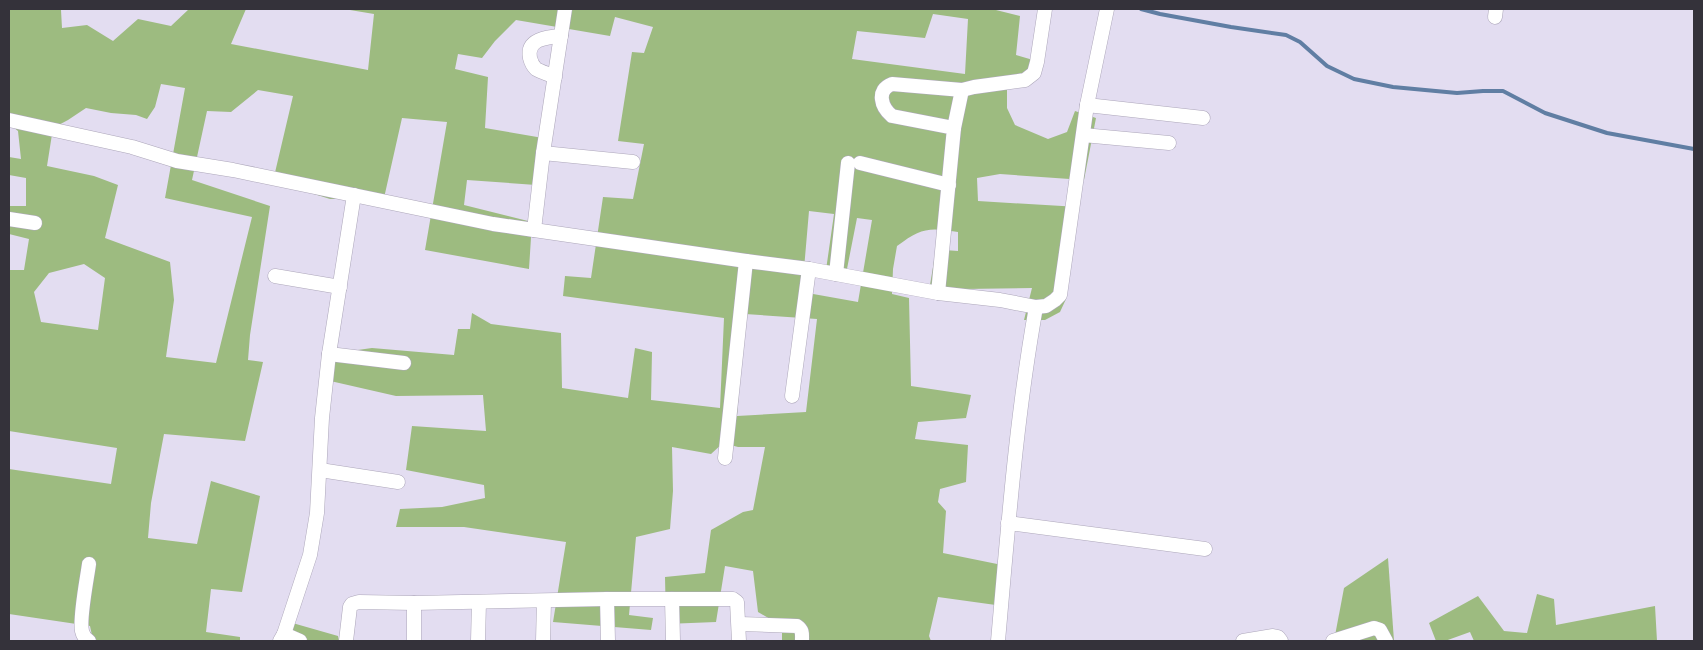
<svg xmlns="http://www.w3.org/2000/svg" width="1703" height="650" viewBox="0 0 1703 650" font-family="'Exo 2',sans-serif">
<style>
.forest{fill:#9dbb80;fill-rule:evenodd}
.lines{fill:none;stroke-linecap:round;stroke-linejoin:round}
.stream{stroke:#607ea3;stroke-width:4}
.street-casing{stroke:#ada7ba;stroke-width:15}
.street{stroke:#fff;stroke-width:14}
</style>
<rect width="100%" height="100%" fill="#e3ddf1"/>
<g class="forest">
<path d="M9 9H64L61 10 62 28 87 25 113 41 138 19 171 26 189 9H246L231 44 368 70 374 14 344 9H992L1020 16 1016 55 1033 60 1032 79 1007 80V108L1015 125 1048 139 1067 132 1075 111 1096 118 1084 180 1000 174 977 178 978 201 1079 207 1066 299 1060 312 1045 320H1024L1032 288 962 289 930 285 934 261 944 250 958 251V232C928 227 921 228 897 246L893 269 892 294 909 298 911 386 971 395 966 418 918 422 915 439 968 445 966 482 940 489 938 502 946 511 943 553 1007 566 1003 606 938 597 929 636 931 641H782V626L758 612 753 571 725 566 716 622 666 624 665 577 705 573 711 530 743 512 753 510 765 447H738L723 443 711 454 672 447 673 491 670 529 636 537 629 615 653 618 651 630 553 622 566 542 464 527H396L400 509 442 507 485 498 484 485 406 470 412 426 486 431 483 395 396 396 326 380 329 354 372 348 454 355 458 329H470L472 313 491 324 561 333 562 388 628 398 635 348 652 352 651 400 720 408 724 318 563 296 565 276 591 278 603 197 633 199 644 144 618 141 632 52 644 53 653 27 615 17 610 36 516 20 495 41 482 58 458 54 455 69 488 77 485 128 543 138 536 185 467 180 464 205 532 222 529 269 425 250 447 122 402 118 384 198 330 199 273 181 293 96 258 90 231 112 207 111 192 180 270 206 250 335 248 360 263 362 245 441 164 434 151 503 148 538 197 544 211 481 260 496 242 592 211 589 206 632 240 637V641H16L93 640 90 626 9 614V469L111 484 117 448 9 431V270H24L29 239 9 234V206H26V178L9 175V157L21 159 18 131 9 124ZM933 14 968 19 965 74 852 59 857 31 925 38ZM161 84 185 88 165 198 252 217 216 363 166 357 174 300 170 262 105 238 118 185 94 176 47 166 53 128 68 120 86 108 111 113 136 115 147 119 155 107ZM809 211 834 214 825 277 845 279 857 218 872 220 858 302 802 292ZM84 264 105 278 98 330 41 322 34 292 49 273ZM745 314 817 319 806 412 737 416Z"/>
<polygon points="1388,558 1394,641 1334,641 1344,588"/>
<polygon points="1537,594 1554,599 1556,625 1655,606 1657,641 1474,641 1470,632 1445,641 1436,641 1429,623 1478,596 1504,631 1527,633"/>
<polygon points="289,622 338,636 339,641 286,641"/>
</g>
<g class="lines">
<polyline class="stream" points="1141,9 1160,14 1231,27 1286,35 1300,42 1327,66 1354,79 1393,87 1457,93 1483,91 1503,91 1545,113 1607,133 1694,149"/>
<g class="street-casing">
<g id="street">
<polyline points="1495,17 1496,9"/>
<path d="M555 77C549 74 541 72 536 69 533 66 531 62 530 58 526 39 547 37 561 36"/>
<polyline points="1087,105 1203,118"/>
<polyline points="9,120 132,147 177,161 233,170 493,224 534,230 543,153 565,9"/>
<polyline points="954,128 962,90 974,87 1025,80 1034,73 1037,62 1045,9"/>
<polyline points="1083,135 1169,143"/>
<polyline points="543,153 633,162"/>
<polyline points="860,163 949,185"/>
<polyline points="9,219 35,223"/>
<polyline points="534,230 746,261 809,269 938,293 1000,300 1036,307 1046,306 1055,300 1060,295 1087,105 1107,9"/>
<polyline points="836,274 848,163"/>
<polyline points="275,276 340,287"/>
<path d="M938 293 954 128 892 116C881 107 876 90 892 84L962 90"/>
<polyline points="329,354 404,363"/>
<polyline points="792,396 809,269"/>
<polyline points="725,458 746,261"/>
<polyline points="320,470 398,482"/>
<polyline points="1008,523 1205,549"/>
<polyline points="607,599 608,641"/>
<polyline points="672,599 673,641"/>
<path d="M740 624 797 626C803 630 802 634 802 641"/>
<polyline points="284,634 300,641"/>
<path d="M89 641C86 639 83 636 82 631 79 619 87 579 89 564"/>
<polyline points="280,641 284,634 310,555 317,513 322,418 329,354 354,195"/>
<polyline points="346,641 350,607 352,604 359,602 414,603 607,599 733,599 737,602 739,641"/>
<polyline points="414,641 414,603"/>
<polyline points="478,641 479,602"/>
<polyline points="543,641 544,601"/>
<path d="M998 641C1008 529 1016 418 1036 307"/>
<polyline points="1243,641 1273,636 1278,637 1281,641"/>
<polyline points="1333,641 1374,628 1380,630 1386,641"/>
</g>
</g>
<use href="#street" class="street"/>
</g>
<rect width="1703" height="650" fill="none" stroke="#34323a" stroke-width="20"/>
</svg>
